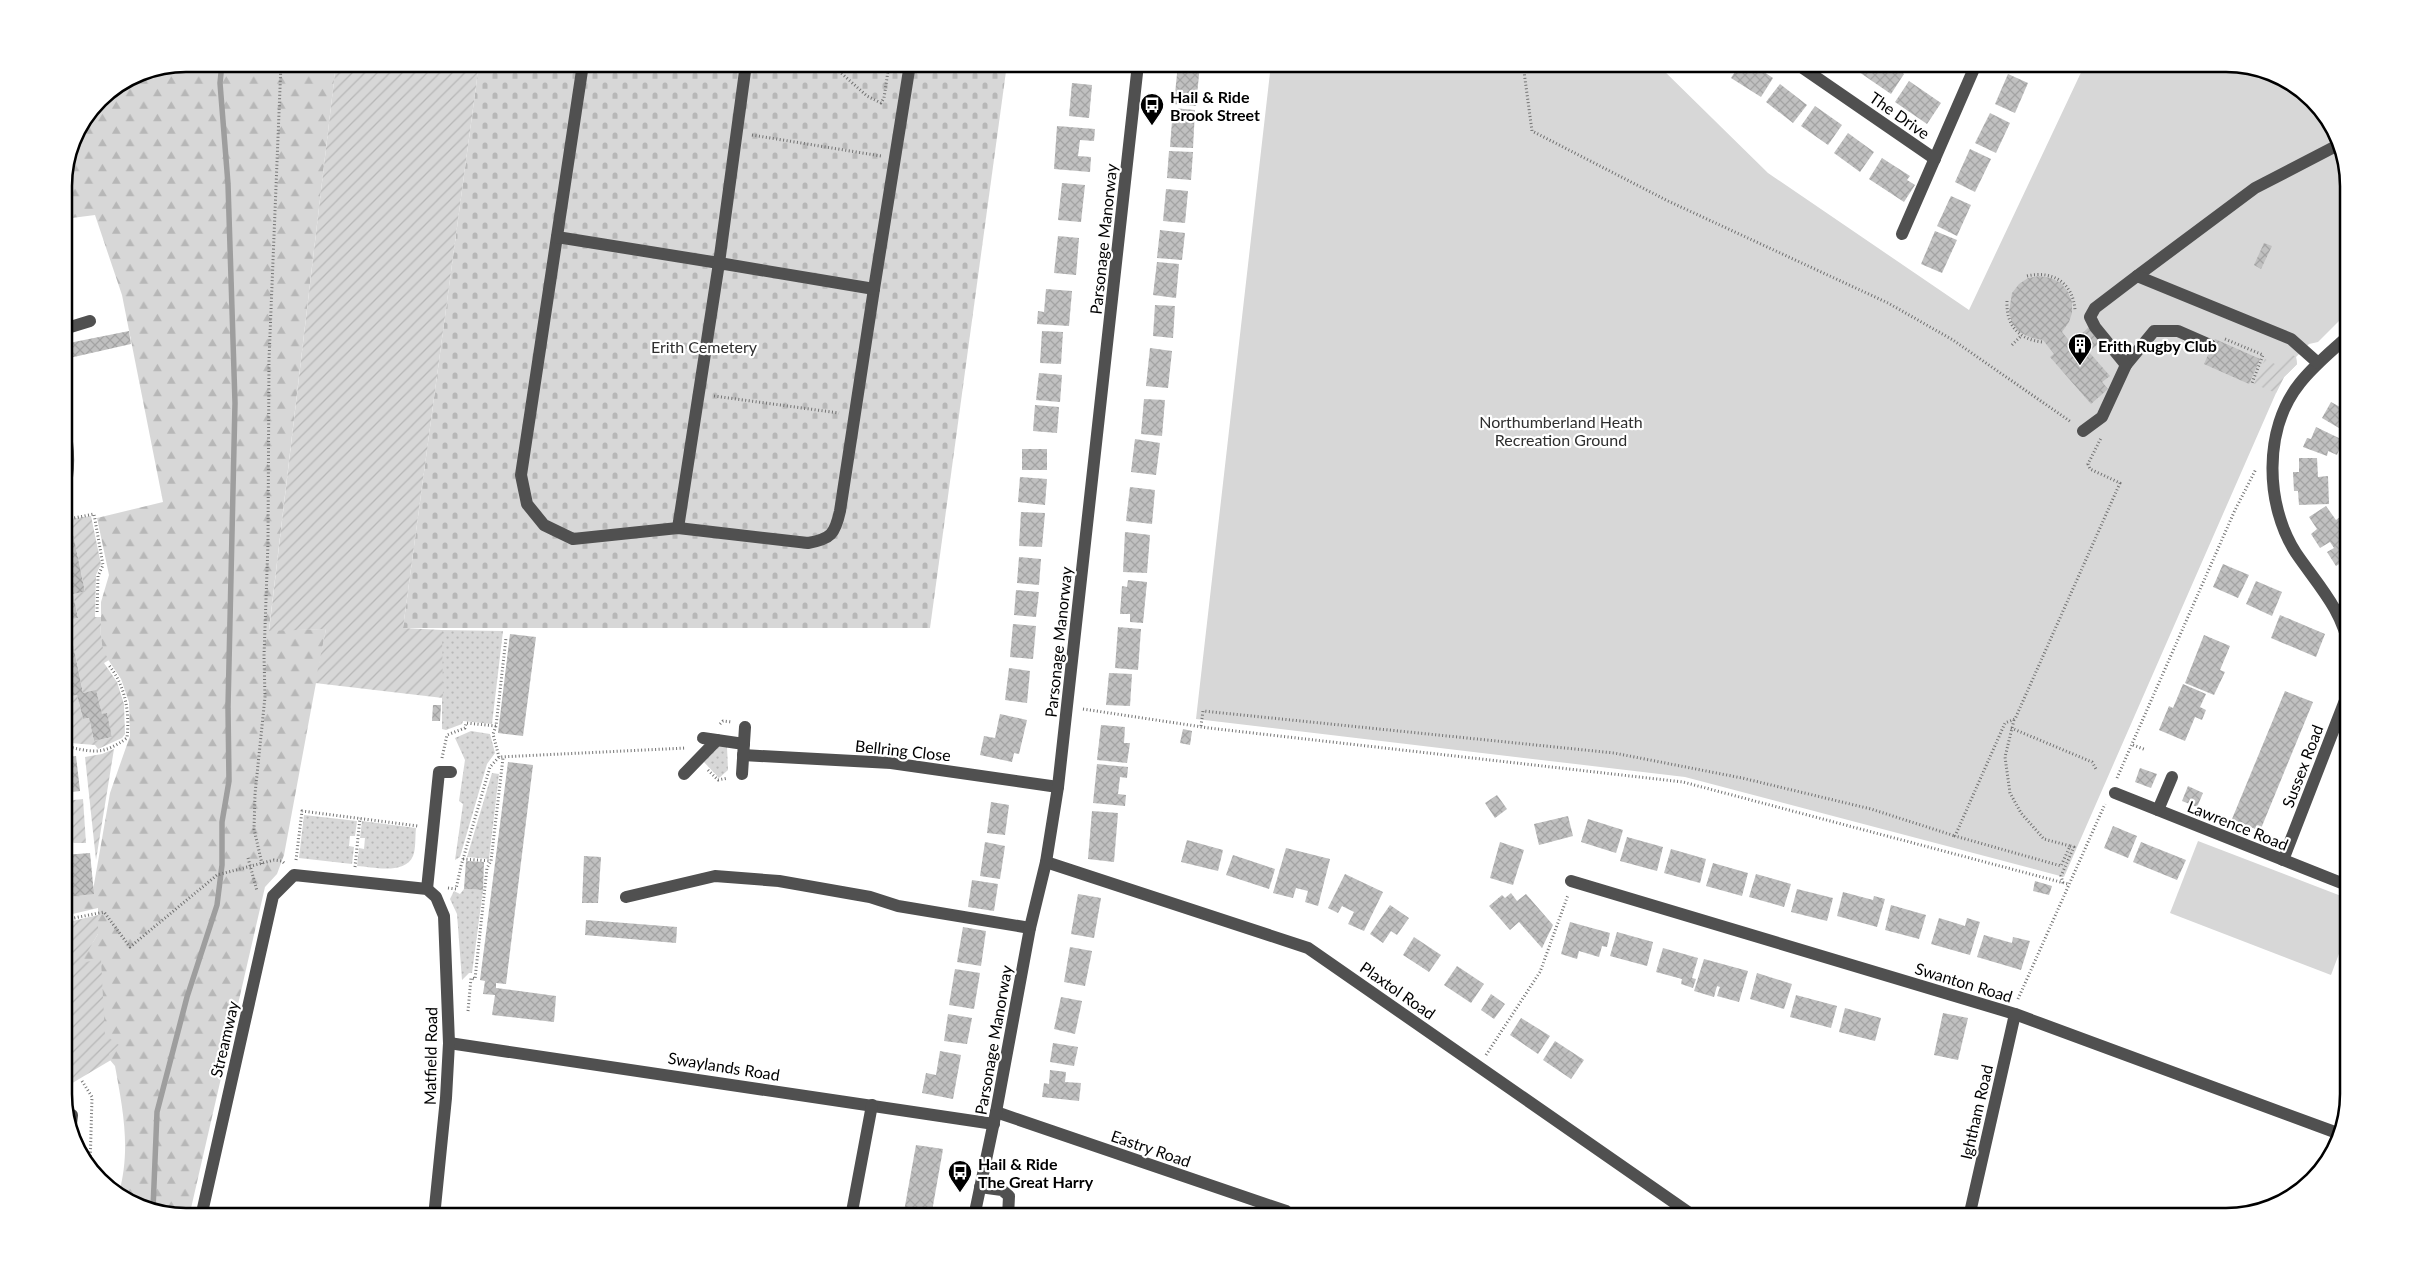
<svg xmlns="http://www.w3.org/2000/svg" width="2413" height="1281" viewBox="0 0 2413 1281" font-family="Lato,sans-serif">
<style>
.grass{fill:url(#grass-dots)}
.forest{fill:url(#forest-firs)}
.cemetery{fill:url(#cemetery-stones)}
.park{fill:#d7d7d7}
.garden{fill:url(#garden-furrows)}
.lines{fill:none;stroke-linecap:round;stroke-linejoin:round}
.stream{stroke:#9e9e9e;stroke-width:5.5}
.building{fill:url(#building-cross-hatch)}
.path{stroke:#727272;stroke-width:3;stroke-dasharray:1 2.5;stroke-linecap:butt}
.minor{stroke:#505050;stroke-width:12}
.labels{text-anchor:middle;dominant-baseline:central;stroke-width:4.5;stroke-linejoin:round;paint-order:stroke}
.poi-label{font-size:16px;font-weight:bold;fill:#000;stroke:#fff;text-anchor:start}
.street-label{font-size:16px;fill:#000;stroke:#fff}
.park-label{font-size:16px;fill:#2e2e2e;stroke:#fff}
.rim{fill:none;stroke:#000;stroke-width:2.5}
</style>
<defs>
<pattern id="grass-dots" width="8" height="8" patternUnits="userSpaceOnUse" patternTransform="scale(1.25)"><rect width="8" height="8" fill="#d7d7d7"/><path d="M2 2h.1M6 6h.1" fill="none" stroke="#b7b7b7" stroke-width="1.8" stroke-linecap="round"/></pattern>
<pattern id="forest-firs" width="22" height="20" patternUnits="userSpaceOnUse" patternTransform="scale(1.25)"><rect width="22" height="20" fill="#d7d7d7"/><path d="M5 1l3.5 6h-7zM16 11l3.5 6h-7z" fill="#b7b7b7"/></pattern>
<pattern id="cemetery-stones" width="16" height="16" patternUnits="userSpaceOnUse" patternTransform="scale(1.25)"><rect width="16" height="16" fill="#d7d7d7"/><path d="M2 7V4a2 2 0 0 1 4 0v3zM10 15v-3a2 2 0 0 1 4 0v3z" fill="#b7b7b7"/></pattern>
<pattern id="garden-furrows" width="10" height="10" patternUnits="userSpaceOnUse" patternTransform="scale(1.25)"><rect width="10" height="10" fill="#d7d7d7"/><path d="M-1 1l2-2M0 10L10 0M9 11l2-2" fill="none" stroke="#b7b7b7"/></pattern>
<pattern id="building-cross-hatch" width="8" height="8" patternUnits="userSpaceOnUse" patternTransform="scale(1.25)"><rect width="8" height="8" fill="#c0c0c0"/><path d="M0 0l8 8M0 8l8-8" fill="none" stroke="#a3a3a3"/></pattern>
</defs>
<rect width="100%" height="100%" fill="#fff"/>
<g class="grass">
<polygon points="442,630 503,631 492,724 463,721 462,724 446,730 442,729"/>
<polygon points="471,731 490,734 495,753 487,764 460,857 455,860 463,804 459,801 465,760 455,738"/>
<polygon points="719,745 727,747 728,770 719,778 703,761"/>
<polygon points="492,773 499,774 489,859 467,857"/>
<polygon points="304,815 357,821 355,836 350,836 349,846 354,847 352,864 299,858"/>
<path d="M362 821 416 828C415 837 416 849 413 856 405 875 373 867 357 866L359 848 364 849 365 838H360Z"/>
<polygon points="464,889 483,890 472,973 469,973 462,980 457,914 450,899 454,891 460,894"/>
</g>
<path class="forest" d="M186 64H336L269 630 326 629 284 855 277 874 265 887 189 1217 132 1205 119 1193C131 1149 123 1110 115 1066L110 1060 80 963 98 934V908L64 916V894L93 890 110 793 130 736 129 702 121 679 103 652 101 640V602L109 575 97 518 163 502 122 295 95 215 64 219V178L73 139 100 99 140 73Z"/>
<polygon class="cemetery" points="479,64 1007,64 930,628 403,628"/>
<g class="park">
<polygon points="1271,64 1657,64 1768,173 1969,310 2085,64 2227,64 2281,76 2329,118 2349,178 2349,311 2318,342 2309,344 2296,357 2297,364 2284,377 2276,393 2064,877 1685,777 1196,719"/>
<polygon points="2198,841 2349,899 2349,927 2331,975 2170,913"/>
</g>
<g class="garden">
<polygon points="336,64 479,64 403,628 442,630 443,698 315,683 326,629 269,631"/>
<polygon points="2291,354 2296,357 2297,364 2284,377 2276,393 2254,384 2265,359 2277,365 2285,355"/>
<path d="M91 516 101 564 96 575 95 617H101C101 633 99 646 109 660L104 663 117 682 124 704 125 734 122 738 98 749 95 745 70 743 64 732V688L66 697 77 695 83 719 89 718 94 741 112 737 107 714H102L96 691 83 693 68 620 78 618 73 594 85 592 70 519Z"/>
<polygon points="114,749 96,860 85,757 102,754"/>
<polygon points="83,799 86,843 74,843 64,836 64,801"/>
<polygon points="98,915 98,934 81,963 101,959 105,1035 119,1045 109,1054 111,1060 64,1088 64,923"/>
</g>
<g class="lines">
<polyline class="stream" points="153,1209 157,1112 187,997 217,905 222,865 222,822 229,781 228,707 235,403 228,184 220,83 222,64"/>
</g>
<g class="building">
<polygon points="1178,64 1200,64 1196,106 1174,104"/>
<polygon points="1711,64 1731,64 1725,73"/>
<polygon points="1740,64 1752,64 1773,78 1761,97 1731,78"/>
<polygon points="1865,64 1889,64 1904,74 1891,94 1859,72"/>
<polygon points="2016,64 2037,64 2033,72"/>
<polygon points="2008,74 2028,83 2015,113 1995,104"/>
<polygon points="1909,81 1941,103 1927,124 1895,102"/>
<polygon points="1072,83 1092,85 1089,118 1069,116"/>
<polygon points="1780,84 1807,105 1793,123 1766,102"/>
<polygon points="1815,106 1842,125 1828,145 1801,126"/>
<polygon points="1173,108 1195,110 1193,148 1170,147"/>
<polygon points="1990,113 2010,123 1996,153 1975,143"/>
<polygon points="1057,126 1095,129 1094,141 1080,140 1078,156 1091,157 1090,172 1054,169"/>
<polygon points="1848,133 1874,152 1860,172 1834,153"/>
<polygon points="1970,149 1991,159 1975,192 1955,182"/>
<polygon points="1169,151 1193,152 1191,180 1167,178"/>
<polygon points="1882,158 1910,176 1907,180 1915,185 1904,202 1869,179"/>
<polygon points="1062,183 1085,185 1081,222 1058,220"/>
<polygon points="1166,189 1188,191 1185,223 1163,221"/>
<polygon points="1951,196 1971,205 1957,236 1937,226"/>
<polygon points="1160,230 1185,233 1182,260 1157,258"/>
<polygon points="1935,231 1957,240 1942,273 1921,264"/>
<polygon points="1058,236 1079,238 1076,275 1054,273"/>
<polygon points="2264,243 2272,246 2261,269 2254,265"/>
<polygon points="1157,262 1179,264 1176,298 1153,295"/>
<polygon points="2039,276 2051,278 2061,283 2068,292 2072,302 2072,313 2069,322 2062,332 2071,343 2088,328 2100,342 2089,352 2110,376 2102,382 2108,389 2091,404 2050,357 2054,354 2043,340 2032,338 2019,332 2012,323 2009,312 2012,293 2019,284 2028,278"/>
<polygon points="1046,289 1072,291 1069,326 1037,324 1038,311 1044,312"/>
<polygon points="1155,305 1175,306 1173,338 1153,336"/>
<polygon points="129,331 131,344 65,359 64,344"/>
<polygon points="1042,331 1063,332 1061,364 1040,363"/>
<polygon points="2215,339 2260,359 2249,384 2204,364"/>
<polygon points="1150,348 1172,351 1168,388 1146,386"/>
<polygon points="1039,373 1062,375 1060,402 1036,400"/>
<polygon points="1144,399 1165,400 1162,436 1141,434"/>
<polygon points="2331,402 2349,412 2349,423 2344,431 2322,418"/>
<polygon points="1035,405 1059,407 1057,433 1033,431"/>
<polygon points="2316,427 2343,440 2337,455 2328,451 2327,456 2303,447 2307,438 2311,439"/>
<polygon points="1135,439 1160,443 1156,475 1131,472"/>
<rect x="1022" y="449" width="25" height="21"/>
<polygon points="2299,458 2317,458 2318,477 2328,476 2329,504 2299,505 2298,491 2294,491 2293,472 2299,472"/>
<polygon points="1020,477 1047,479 1045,505 1018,502"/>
<polygon points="1130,487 1155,490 1152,524 1126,521"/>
<polygon points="2326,506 2336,520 2340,517 2349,529 2344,532 2349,540 2349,584 2341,571 2347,566 2344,561 2336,566 2327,552 2334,548 2330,542 2320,548 2311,534 2317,529 2309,517"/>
<polygon points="1021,512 1045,513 1042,547 1019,546"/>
<polygon points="70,519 85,592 73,594 78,618 68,620 83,693 96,690 102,714 107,713 112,737 94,741 89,718 83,719 77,695 66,697 64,688 64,521"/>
<polygon points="1125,532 1150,535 1147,573 1123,572"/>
<polygon points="1019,557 1041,559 1039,585 1017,583"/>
<polygon points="2223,564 2249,575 2238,598 2213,587"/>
<polygon points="1128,580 1147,582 1143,623 1130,622 1130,614 1120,614 1122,586 1127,587"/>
<polygon points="2256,581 2282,592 2272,616 2246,604"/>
<polygon points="1016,590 1039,592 1036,617 1014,615"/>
<polygon points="2280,615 2325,634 2316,657 2271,638"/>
<polygon points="1013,624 1036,626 1033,659 1010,657"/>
<polygon points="1118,627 1141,629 1138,670 1115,668"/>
<polygon points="510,634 536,637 523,736 498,733"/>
<polygon points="2204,635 2230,646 2220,670 2225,672 2214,695 2185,683"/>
<polygon points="1009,668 1030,671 1027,703 1005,700"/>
<polygon points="1109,673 1132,674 1130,706 1106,705"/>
<polygon points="2183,684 2206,694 2200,707 2206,710 2202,720 2195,717 2185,741 2159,730 2169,706 2173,708"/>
<polygon points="2285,691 2313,702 2260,831 2232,819"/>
<polygon points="433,705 441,705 440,721 432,721"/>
<polygon points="1000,714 1027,720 1019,754 1014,753 1012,762 980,755 984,736 995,738"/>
<polygon points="1101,725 1125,727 1124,743 1130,743 1127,763 1097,760"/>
<polygon points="1183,729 1192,731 1190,745 1180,743"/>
<polygon points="76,756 80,791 64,793 64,758"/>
<polygon points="508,762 533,765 506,984 496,983 496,988 556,996 554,1022 492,1015 495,995 483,994 485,981 480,980"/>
<polygon points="1097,764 1128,767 1127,778 1120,777 1118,794 1126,795 1125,806 1093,803"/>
<polygon points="2140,768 2157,774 2151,788 2135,782"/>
<polygon points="2188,786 2203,793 2197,807 2182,801"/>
<polygon points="1497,795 1507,809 1495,818 1485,803"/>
<polygon points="991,802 1009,805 1005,835 987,833"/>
<polygon points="1092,811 1118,813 1114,862 1088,859"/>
<polygon points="1568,816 1573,836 1539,845 1534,824"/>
<polygon points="1588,819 1623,830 1616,853 1581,842"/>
<polygon points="2113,826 2137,836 2128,858 2104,848"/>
<polygon points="1627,837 1663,847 1657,871 1620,861"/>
<polygon points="1187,840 1223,850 1218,871 1181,862"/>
<polygon points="985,842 1005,846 1000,879 980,876"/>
<polygon points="1500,842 1524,850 1513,885 1490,878"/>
<polygon points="2141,842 2186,860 2177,880 2133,862"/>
<polygon points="1286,848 1330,859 1318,906 1305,902 1308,891 1296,888 1293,898 1273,893"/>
<polygon points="1671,849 1706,859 1700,883 1664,873"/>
<polygon points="90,853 94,894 64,897 64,855"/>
<polygon points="1233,855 1275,869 1269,889 1226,875"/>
<polygon points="584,856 601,857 598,903 582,903"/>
<polygon points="466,861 484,862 483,890 464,889"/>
<polygon points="1713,863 1748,873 1742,896 1706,886"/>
<polygon points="1345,874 1383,892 1364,931 1348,924 1354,912 1342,906 1338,913 1328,908"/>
<polygon points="1756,874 1791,884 1784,907 1749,897"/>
<polygon points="972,880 998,884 994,911 968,907"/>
<polygon points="2035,881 2052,886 2049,895 2033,891"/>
<polygon points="1797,889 1833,898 1827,921 1791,912"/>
<polygon points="1843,892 1873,900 1874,896 1885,899 1877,927 1837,916"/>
<polygon points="1511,893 1517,901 1526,894 1553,925 1542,948 1519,922 1510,930 1489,906 1502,895 1505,898"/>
<polygon points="1078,894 1101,898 1094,938 1071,934"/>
<polygon points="1390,905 1409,918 1397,935 1391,931 1383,943 1370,934"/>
<polygon points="1891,905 1926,915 1919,939 1885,930"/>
<polygon points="1939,918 1965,926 1967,918 1980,922 1970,955 1931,944"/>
<polygon points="586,920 677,927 676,943 585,935"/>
<polygon points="1570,922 1610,933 1607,947 1602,946 1599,957 1579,951 1577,959 1561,954"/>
<polygon points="963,927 986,931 981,966 957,962"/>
<polygon points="1617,932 1653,942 1647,966 1610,956"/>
<polygon points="1984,935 2012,943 2013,937 2030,941 2021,970 1977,957"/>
<polygon points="1414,937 1441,955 1429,972 1403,955"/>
<polygon points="1070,947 1092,951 1085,986 1064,982"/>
<polygon points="1663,948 1698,958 1692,978 1696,979 1693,988 1681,984 1682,979 1656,972"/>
<polygon points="1704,959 1748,971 1739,1002 1717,996 1720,987 1717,986 1714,997 1694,991"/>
<polygon points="1457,966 1484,984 1471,1003 1444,985"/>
<polygon points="955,969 980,973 974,1009 949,1005"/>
<polygon points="1757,973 1792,984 1784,1009 1750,999"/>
<polygon points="1491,994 1505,1004 1494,1019 1481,1010"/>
<polygon points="1796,995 1837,1006 1831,1028 1790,1017"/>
<polygon points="1061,997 1082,1001 1075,1034 1054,1029"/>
<polygon points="1845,1008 1881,1018 1875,1041 1839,1032"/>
<polygon points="1943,1013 1968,1018 1958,1060 1934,1055"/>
<polygon points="948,1014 972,1018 967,1044 944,1041"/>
<polygon points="1521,1018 1550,1036 1538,1054 1510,1035"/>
<polygon points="1555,1041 1584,1060 1571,1079 1543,1060"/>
<polygon points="1053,1043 1078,1047 1074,1066 1050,1062"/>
<polygon points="940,1051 961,1055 953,1099 922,1093 926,1073 936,1075"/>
<polygon points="1050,1070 1066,1072 1065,1082 1081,1083 1079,1101 1042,1097 1044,1083 1049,1084"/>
<polygon points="916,1145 943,1149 931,1217 903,1217"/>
</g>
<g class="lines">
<g class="path">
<polyline points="831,64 867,96 881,103 884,98 889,64"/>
<polyline points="1523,64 1532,131 1668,201 1888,303 1953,340 2071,422"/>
<polyline points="752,135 881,156"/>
<path d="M2027 276C2053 270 2073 283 2075 310"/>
<path d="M2007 301C2006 325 2018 339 2042 342"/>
<polyline points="2225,339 2263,355 2252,383"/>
<polyline points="2012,345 2021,336"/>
<polyline points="714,396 839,413"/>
<polyline points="64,520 94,514 103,565 98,576 97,614"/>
<polyline points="1083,709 1209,728 1683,782 2068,884"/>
<polyline points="2014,720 2005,757 2010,793 2021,813 2044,839 2070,846"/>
<polyline points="720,724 723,721 732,722"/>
<polyline points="496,726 493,734 499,757"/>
<polyline points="1201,726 1203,711 1614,753 1742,778 1871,809 1955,836"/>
<polyline points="2011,728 2092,762 2096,769"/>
<polyline points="64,737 73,736"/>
<polyline points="2133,745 2146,750"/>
<path d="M69 747C96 753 104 754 127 738 130 711 125 685 108 664"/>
<polyline points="442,758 447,735 465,728 466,723 496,726 506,638"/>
<polyline points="708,770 718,780 728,778"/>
<polyline points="2117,778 2235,510 2256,469"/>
<polyline points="248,858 257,891"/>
<polyline points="463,859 491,861"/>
<polyline points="296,860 302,811 418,826"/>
<polyline points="262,864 254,829 255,794 265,697 264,656 268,543 269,359 281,64"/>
<polyline points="355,867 360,818"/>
<polyline points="2063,883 2061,876 2074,847 2070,846 2061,866 1955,836 2005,723 2015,719 2120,483 2090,469 2088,464 2101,438"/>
<polyline points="448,888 456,889 461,866 490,767 499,757 686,748"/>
<polyline points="64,920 104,912 130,947 217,875 274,860 282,861 284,863"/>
<polyline points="2018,999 2105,804"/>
<polyline points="468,1011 471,978 475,979 487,868 491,861 503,758"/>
<polyline points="1486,1055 1540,972 1568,895"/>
<polyline points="82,1081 92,1097 90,1168"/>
</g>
<g class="minor">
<path d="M583 64 521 475 527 504 544 525 573 539 678 528 808 543C831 539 835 534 840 511L874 289"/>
<polyline points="1797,64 1935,159"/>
<polyline points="1902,234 1976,64"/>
<polyline points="557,237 719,263 746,64"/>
<polyline points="2137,276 2255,188 2338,145"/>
<polyline points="64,329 90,321"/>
<path d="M2349 335C2332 351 2314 365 2300 383 2263 429 2265 505 2296 553 2317 584 2343 610 2349 649"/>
<polyline points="2126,365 2154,331 2178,331 2210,345"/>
<path d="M64 425C69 447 70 470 64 492"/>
<polyline points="2083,431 2102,417 2126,365 2095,327 2090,317 2095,308 2137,276 2291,339 2318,363"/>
<polyline points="678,528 719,263 874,289 910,64"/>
<polyline points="2338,611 2349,605"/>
<polyline points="703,738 744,744"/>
<polyline points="743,755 891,763 1058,787"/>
<polyline points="684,774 717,740"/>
<polyline points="742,774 745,727"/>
<polyline points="2115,793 2349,886"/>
<polyline points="2158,810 2172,777"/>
<polyline points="2283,860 2346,698 2349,683"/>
<polyline points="1046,862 1308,948 1695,1217"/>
<polyline points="1571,881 2015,1014 2340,1134"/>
<polyline points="427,889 439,772 451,772"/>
<polyline points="626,897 715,876 779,881 870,897 898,906 1030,928"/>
<polyline points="449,1043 994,1124"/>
<polyline points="996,1112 1286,1211 1294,1217"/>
<polyline points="68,1115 72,1115 71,1124"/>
<polyline points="980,1187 1002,1190 1009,1196 1008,1217"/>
<polyline points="201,1217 273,896 294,875 427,889 436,897 444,916 449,1043 446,1098 434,1217"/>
<polyline points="851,1217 872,1105"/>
<polyline points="974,1217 996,1112 1030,928 1046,862 1058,787 1138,64"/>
<polyline points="1969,1217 2015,1014"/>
</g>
</g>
<defs>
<g id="bus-pin" transform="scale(1.25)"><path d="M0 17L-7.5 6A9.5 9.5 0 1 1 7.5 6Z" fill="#000" stroke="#fff"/><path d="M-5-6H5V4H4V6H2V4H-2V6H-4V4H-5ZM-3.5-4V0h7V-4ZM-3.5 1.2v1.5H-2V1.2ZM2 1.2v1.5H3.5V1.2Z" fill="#fff"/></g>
<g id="building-pin" transform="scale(1.25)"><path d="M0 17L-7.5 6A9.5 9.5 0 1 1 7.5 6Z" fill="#000" stroke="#fff"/><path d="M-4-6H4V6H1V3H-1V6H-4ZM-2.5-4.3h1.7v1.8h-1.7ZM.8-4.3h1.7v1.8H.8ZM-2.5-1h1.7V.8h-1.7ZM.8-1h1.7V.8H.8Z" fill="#fff"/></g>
</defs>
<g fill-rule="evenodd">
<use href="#bus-pin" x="1152" y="105"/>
<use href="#building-pin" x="2080" y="345"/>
<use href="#bus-pin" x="960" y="1172"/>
</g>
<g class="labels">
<g class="poi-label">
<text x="1170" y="96">Hail &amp; Ride<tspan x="1170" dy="18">Brook Street</tspan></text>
<text x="2098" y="345">Erith Rugby Club</text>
<text x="978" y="1163">Hail &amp; Ride<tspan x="978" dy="18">The Great Harry</tspan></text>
</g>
<g class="street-label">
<text transform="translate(1900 115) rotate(35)">The Drive</text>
<text transform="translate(1103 239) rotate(-84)">Parsonage Manorway</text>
<text transform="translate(1058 642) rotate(-84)">Parsonage Manorway</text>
<text transform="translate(903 750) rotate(6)">Bellring Close</text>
<text transform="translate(2302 766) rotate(-69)">Sussex Road</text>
<text transform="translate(2238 825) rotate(22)">Lawrence Road</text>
<text transform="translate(1964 982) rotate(17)">Swanton Road</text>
<text transform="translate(1398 990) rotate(35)">Plaxtol Road</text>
<text transform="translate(224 1039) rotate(-77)">Streamway</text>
<text transform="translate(993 1040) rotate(-80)">Parsonage Manorway</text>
<text transform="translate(430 1056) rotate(-89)">Matfield Road</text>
<text transform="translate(724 1066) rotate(9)">Swaylands Road</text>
<text transform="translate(1976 1112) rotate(-77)">Ightham Road</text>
<text transform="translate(1151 1148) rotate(19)">Eastry Road</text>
</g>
<g class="park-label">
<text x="704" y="346">Erith Cemetery</text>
<text x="1561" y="421">Northumberland Heath<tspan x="1561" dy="18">Recreation Ground</tspan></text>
</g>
</g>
<path d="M0 0H2413V1281H0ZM186 72H2226A114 114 0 0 1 2340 186V1094A114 114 0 0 1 2226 1208H186A114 114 0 0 1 72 1094V186A114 114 0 0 1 186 72Z" fill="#fff" fill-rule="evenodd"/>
<path class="rim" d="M186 72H2226A114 114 0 0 1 2340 186V1094A114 114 0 0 1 2226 1208H186A114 114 0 0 1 72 1094V186A114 114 0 0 1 186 72Z"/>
</svg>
